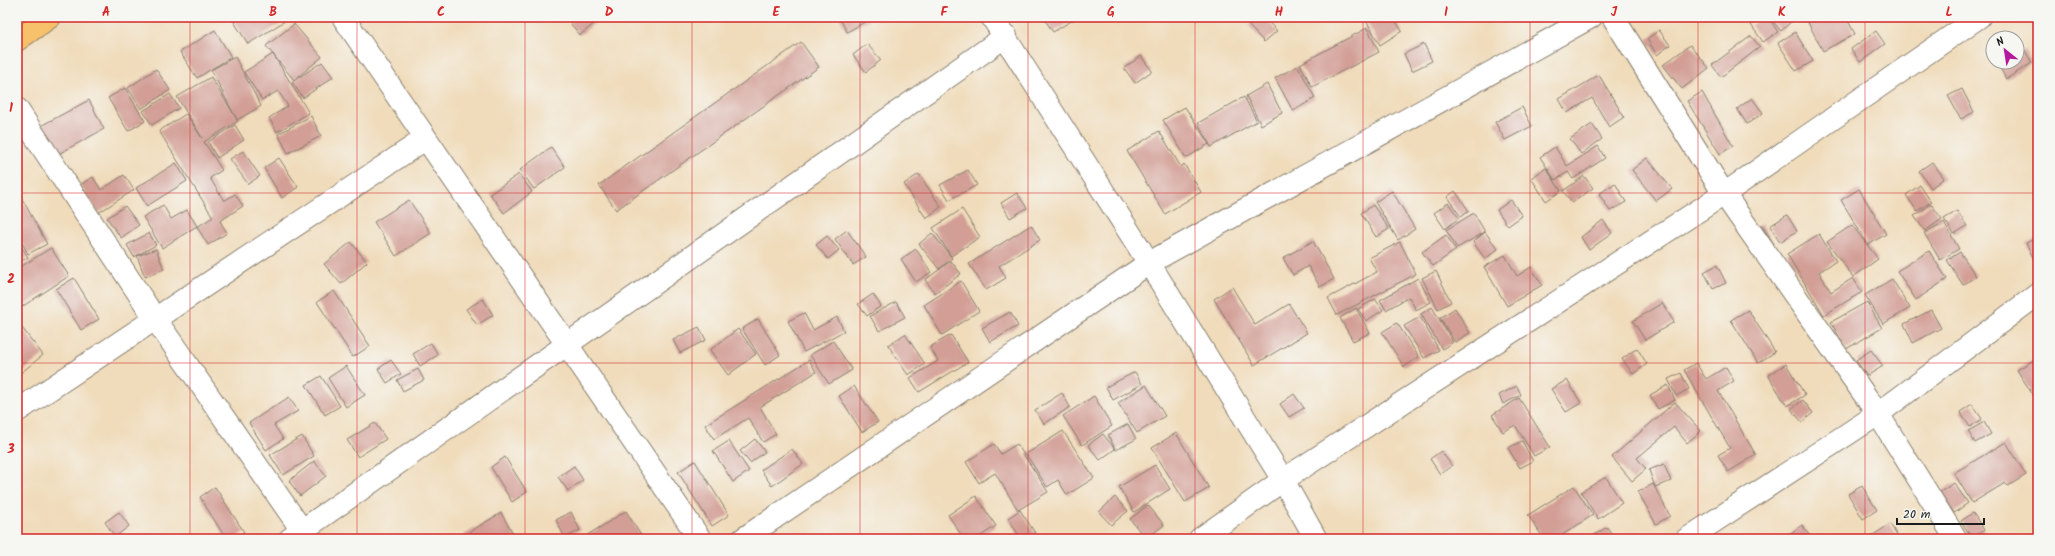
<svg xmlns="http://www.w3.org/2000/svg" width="2055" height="556" viewBox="0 0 2055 556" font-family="Kalam,sans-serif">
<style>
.building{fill:#d29e95}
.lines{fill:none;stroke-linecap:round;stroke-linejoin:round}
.street-casing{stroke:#867c6c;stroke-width:24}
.highway-casing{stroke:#867c6c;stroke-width:24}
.street{stroke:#fff;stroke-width:22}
.highway{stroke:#f7c06b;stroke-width:22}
.grid{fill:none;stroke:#d62828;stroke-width:1;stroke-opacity:0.55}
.neatline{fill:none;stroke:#d62828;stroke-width:1.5}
.grid-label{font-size:13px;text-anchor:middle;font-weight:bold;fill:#d62828}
</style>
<rect width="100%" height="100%" fill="#f6f6f2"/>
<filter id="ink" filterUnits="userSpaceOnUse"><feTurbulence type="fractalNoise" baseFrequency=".025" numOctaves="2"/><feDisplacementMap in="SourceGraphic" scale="8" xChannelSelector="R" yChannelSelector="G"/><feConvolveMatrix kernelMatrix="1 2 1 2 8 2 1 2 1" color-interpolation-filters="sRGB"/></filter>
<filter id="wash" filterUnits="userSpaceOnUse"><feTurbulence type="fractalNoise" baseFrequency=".012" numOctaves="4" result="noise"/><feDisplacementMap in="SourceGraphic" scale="16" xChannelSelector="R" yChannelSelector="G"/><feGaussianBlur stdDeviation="0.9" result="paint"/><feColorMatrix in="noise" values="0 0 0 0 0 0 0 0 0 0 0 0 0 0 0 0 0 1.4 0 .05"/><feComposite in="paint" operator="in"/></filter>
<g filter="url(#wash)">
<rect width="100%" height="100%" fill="#f0dcbb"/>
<g id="blocks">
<g class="building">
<polygon points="231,17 287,17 288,19 248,44"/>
<polygon points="577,17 590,17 595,23 580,35 570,23"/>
<polygon points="839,17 869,17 870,19 847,32"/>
<polygon points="1043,17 1078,17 1053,32"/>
<polygon points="1257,17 1264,17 1277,31 1264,42 1248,25"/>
<polygon points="1364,17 1393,17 1402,31 1380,45"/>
<polygon points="1764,17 1768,17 1778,32 1763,42 1751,25"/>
<polygon points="1769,17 1790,17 1793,20 1781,31"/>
<polygon points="1805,17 1846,17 1855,34 1823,51"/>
<polygon points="294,24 322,57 294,80 266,46"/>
<polygon points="1367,28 1379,52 1312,87 1300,64"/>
<polygon points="215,30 231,57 197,78 180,52"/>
<polygon points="1659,30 1670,45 1657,55 1647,39"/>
<polygon points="1876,31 1885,44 1860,62 1851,49"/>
<polygon points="1795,32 1813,61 1796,71 1778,43"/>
<polygon points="1751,36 1760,47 1721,77 1712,65"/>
<polygon points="801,42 819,67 616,210 599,185"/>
<polygon points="867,44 881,60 866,72 853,55"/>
<polygon points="1424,44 1432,61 1412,71 1404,54"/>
<polygon points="1690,45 1709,68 1682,89 1663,65"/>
<polygon points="2024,49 2032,63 2006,79 1998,64 2002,62 2017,62 2017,53"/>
<polygon points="273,54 309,113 277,132 269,118 288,106 278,91 262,100 244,72"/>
<polygon points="1141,56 1152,71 1135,83 1124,68"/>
<polygon points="235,57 261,106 237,120 211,70"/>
<polygon points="322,62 333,77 303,98 292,82"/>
<polygon points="1298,66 1315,98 1293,111 1275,78"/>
<polygon points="156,69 170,90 141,109 128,88"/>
<polygon points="1599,75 1624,117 1609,127 1592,98 1567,113 1559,99"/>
<polygon points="211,77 238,121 204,142 222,170 210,178 224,201 235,194 243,206 220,221 227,233 208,245 197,227 213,217 159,131 186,114 202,138 177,97"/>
<polygon points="1267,84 1282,113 1261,125 1246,96"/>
<polygon points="125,88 145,121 128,131 108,98"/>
<polygon points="1962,89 1974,112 1961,119 1948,96"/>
<polygon points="1702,92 1733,146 1720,154 1687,101"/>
<polygon points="170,94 179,108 152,125 143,111"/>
<polygon points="1244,97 1257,121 1211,147 1198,123"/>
<polygon points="1752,98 1763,113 1747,124 1737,109"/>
<polygon points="89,100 104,129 51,158 35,129"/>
<polygon points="1185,107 1209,144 1186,158 1163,120"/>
<polygon points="1522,107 1532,126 1505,140 1495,122"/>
<polygon points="311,116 321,136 288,153 278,134"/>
<polygon points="1592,124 1602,139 1581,154 1570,139"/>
<polygon points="235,125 244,140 217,158 208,142"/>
<polygon points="1159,131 1181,167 1184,164 1201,192 1165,214 1127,151"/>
<polygon points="1598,146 1605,158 1573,179 1568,172 1555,180 1540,157 1555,147 1567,166"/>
<polygon points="551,147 565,167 534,189 520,170"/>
<polygon points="243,151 260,176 248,184 230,159"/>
<polygon points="279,158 298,187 282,198 264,168"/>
<polygon points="1647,158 1672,189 1656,201 1632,170"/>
<polygon points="1932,162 1944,178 1931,188 1919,171"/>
<polygon points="176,163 187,181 147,206 136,188"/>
<polygon points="1546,168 1561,191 1546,201 1531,178"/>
<polygon points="968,170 977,185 949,200 940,185"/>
<polygon points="519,174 532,192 504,213 490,194"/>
<polygon points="919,174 941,207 926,218 904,184"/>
<polygon points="124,175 134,190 98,213 80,185 93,177 101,190"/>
<polygon points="1584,176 1593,188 1572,203 1563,191"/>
<polygon points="1615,183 1626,202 1610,211 1599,194"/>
<polygon points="1920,185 1931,202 1917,211 1906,195"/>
<polygon points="1859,189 1886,234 1868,245 1841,200"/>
<polygon points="1392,191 1415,229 1398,240 1375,202"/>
<polygon points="1455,191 1469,211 1461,217 1447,197"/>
<polygon points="1017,193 1027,208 1010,218 1001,203"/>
<polygon points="20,195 47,244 28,254 17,234 17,196"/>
<polygon points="409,200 431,233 396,256 374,222"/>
<polygon points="1511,200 1522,216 1508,226 1497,210"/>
<polygon points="1448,203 1459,218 1445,229 1434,213"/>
<polygon points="1931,204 1942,219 1925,231 1914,216"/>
<polygon points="163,205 171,219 187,210 197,226 162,248 143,217"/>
<polygon points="1373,205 1389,229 1376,237 1361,213"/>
<polygon points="125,206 139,225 121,238 107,218"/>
<polygon points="962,209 980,237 951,256 933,228"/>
<polygon points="1957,211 1967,226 1954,234 1944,219"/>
<polygon points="1474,213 1485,232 1457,248 1446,230"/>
<polygon points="1787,215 1797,231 1780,242 1770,226"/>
<polygon points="1603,220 1612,233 1589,250 1581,237"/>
<polygon points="1944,222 1959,249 1940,260 1924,233"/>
<polygon points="1761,224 1774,244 1765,250 1753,230"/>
<polygon points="1031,225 1040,240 999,266 1006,278 986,290 969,264"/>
<polygon points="1852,225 1878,259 1853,277 1827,242"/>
<polygon points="847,230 866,257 853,265 835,239"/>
<polygon points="1485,232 1498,249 1485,259 1473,242"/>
<polygon points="149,233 156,245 134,257 127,245"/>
<polygon points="932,233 952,258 939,269 919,244"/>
<polygon points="1819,234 1836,261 1819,272 1831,292 1853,278 1862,292 1824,315 1787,254"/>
<polygon points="1446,235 1456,250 1433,266 1422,252"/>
<polygon points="827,236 839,250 828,259 816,245"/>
<polygon points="2038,237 2038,258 2034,260 2026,243"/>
<polygon points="17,240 28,257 17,264"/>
<polygon points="1313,241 1334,279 1320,287 1308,266 1293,275 1283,258"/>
<polygon points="351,242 367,262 341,284 324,264"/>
<polygon points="1400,242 1416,274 1337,315 1328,298 1377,272 1369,258"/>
<polygon points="51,248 69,276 17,310 17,269"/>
<polygon points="156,249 164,269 145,277 137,256"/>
<polygon points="916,249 931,272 916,282 901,259"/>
<polygon points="1929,251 1947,279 1916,300 1897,271"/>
<polygon points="1960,252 1976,276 1963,285 1947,260"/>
<polygon points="1505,255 1517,276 1531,267 1542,285 1507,306 1484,267"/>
<polygon points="951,261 961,274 935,293 925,280"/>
<polygon points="1717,265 1726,283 1713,289 1704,272"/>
<polygon points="1436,271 1451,302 1438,309 1422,278"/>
<polygon points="74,278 99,319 81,330 56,289"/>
<polygon points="1418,278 1431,302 1416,310 1409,297 1386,310 1380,300"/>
<polygon points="1892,279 1910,308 1883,324 1865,295"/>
<polygon points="961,281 979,311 942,335 924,305"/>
<polygon points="1232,287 1255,325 1289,304 1307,333 1254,365 1214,299"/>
<polygon points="334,291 370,346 353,357 317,302"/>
<polygon points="873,294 881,306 867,316 858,304"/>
<polygon points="483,299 493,315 477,325 466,309"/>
<polygon points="1375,299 1383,310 1366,321 1358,309"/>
<polygon points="896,302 905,317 879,331 870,316"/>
<polygon points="1867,302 1882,328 1846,349 1831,322"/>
<polygon points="1662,303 1674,322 1645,340 1633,321"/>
<polygon points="1432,307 1453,342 1442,349 1421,314"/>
<polygon points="1356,308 1370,333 1353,341 1340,318"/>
<polygon points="1455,308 1470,333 1455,342 1440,318"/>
<polygon points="1748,310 1775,352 1758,363 1731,320"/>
<polygon points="1931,310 1941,328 1913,343 1904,324"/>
<polygon points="1010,312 1018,326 990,342 982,328"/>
<polygon points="804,313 813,330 837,317 844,331 804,352 788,321"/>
<polygon points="1420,317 1439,350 1424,358 1404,326"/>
<polygon points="758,319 780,355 765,365 742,329"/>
<polygon points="1397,323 1419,357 1404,367 1382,332"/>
<polygon points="19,324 43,355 17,376 17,325"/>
<polygon points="699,327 706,340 680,353 673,340"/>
<polygon points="738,329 756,354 728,375 710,350"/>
<polygon points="905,334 925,364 908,375 888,345"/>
<polygon points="951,335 968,362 919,392 910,378 938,361 930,347"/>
<polygon points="833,341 852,370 829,384 810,355"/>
<polygon points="431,343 438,355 420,366 413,354"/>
<polygon points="1637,348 1647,364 1633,374 1622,359"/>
<polygon points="1871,350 1883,366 1867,376 1856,360"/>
<polygon points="2038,357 2038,403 2017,370"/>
<polygon points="391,360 401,374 387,383 378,369"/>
<polygon points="809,360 816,372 760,407 776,434 763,442 748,418 714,439 705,425"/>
<polygon points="1696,363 1706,379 1726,367 1734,381 1718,391 1756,455 1728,472 1718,455 1730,448 1684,370"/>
<polygon points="1786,364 1805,395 1787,406 1768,375"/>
<polygon points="346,366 365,395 346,407 328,378"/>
<polygon points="418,369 424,380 403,391 397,380"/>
<polygon points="1135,372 1142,384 1113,400 1106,387"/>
<polygon points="1681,373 1689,389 1676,396 1668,379"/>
<polygon points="321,376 340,406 325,415 306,385"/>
<polygon points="1567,380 1581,403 1566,412 1551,389"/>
<polygon points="1146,385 1165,416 1137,433 1118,403"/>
<polygon points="1668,385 1675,400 1658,409 1650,395"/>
<polygon points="854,386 878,422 862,432 839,396"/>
<polygon points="1517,386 1521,395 1503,404 1499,395"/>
<polygon points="1062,393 1070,407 1044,424 1035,410"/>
<polygon points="1294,394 1304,408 1289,417 1280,404"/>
<polygon points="1094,396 1112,426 1082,445 1063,416"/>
<polygon points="289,397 298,411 274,425 283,439 266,450 249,423"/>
<polygon points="1519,398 1550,447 1534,456 1515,425 1503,432 1492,415"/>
<polygon points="1803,400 1813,413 1802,422 1791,409"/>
<polygon points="1675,402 1701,431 1687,443 1674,427 1637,458 1646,469 1632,481 1612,457"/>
<polygon points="1972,404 1982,419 1970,427 1960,412"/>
<polygon points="1984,422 1991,434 1975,443 1968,431"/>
<polygon points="375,423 386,439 358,457 347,440"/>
<polygon points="1128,424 1136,439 1116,450 1108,435"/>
<polygon points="1063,431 1094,478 1067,495 1058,480 1047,487 1026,454"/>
<polygon points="1176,433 1209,488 1185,502 1152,448"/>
<polygon points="1103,434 1115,449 1100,460 1088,445"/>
<polygon points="302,436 314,456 283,475 270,455"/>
<polygon points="755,439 765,452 750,463 740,451"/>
<polygon points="729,441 749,471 733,482 713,451"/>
<polygon points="1522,441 1533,461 1520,468 1508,448"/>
<polygon points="2006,442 2026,475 2008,486 2005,483 1972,503 1954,473"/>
<polygon points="994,444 1001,454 1017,444 1048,492 1018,510 995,473 979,483 966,462"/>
<polygon points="792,449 803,464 772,486 761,470"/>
<polygon points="1441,451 1452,466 1440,474 1430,459"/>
<polygon points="505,457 527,492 512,502 491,467"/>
<polygon points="314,461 326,476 300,496 289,481"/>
<polygon points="695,461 729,515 712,526 678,472"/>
<polygon points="1664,464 1671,481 1655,487 1649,470"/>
<polygon points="1155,465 1170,489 1134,512 1119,487"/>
<polygon points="574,466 583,480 568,491 558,477"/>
<polygon points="1606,477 1622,503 1598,519 1581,492"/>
<polygon points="1954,483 1968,503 1954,513 1940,492"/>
<polygon points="1653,484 1670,516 1656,524 1638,492"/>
<polygon points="1574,486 1593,515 1556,539 1544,539 1528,515"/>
<polygon points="1862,486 1877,510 1863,519 1848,494"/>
<polygon points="215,487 244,532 234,539 226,539 200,497"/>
<polygon points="976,496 996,526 976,539 964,539 948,515"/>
<polygon points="1115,497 1128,511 1111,525 1099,512"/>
<polygon points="1148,505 1164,525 1146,539 1130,519"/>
<polygon points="1020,510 1039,539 1021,539 1008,518"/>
<polygon points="626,511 643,539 581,539"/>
<polygon points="119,512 129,526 115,537 105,522"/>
<polygon points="571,512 580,530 565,538 556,520"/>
<polygon points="501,513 516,539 466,539 464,535"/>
<polygon points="1973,513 1984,530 1972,538 1961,521"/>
<polygon points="1890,524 1899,539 1867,539"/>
<polygon points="1802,525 1812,539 1783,539"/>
<polygon points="1607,527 1615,539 1588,539"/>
</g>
</g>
</g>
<g filter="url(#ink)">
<use href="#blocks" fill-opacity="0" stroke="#867c6c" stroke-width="1"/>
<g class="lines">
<g class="street-casing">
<g id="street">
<polyline points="343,17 700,539"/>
<polyline points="992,17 1149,263 1283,480 1316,539"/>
<polyline points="1613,17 1724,194 1878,414 1956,539"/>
<polyline points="17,109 156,320 308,539"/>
<polyline points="17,411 425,139"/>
<polyline points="290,539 1006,36"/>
<polyline points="743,539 1149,263 1591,17"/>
<polyline points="1200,539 1283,480 1724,194 1979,17"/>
<polyline points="1687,539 1878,414 2038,294"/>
</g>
</g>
<g class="highway-casing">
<polyline id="highway" points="17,40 50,17"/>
</g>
<use href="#street" class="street"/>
<use href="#highway" class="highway"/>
</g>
</g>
<path class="grid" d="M190 17V539M357 17V539M525 17V539M692 17V539M860 17V539M1028 17V539M1195 17V539M1363 17V539M1530 17V539M1698 17V539M1865 17V539M17 193H2038M17 363H2038"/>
<rect width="2055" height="556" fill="none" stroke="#f6f6f2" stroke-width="44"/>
<g transform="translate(2005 50) rotate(330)"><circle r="19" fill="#f6f6f2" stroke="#9f9f9c"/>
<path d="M0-3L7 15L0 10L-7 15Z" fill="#b5179e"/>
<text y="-6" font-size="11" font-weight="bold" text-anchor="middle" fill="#1c1c1c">N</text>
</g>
<path d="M1897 518v6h87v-6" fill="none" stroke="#1c1c1c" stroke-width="2"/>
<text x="1903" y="518" font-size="12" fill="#1c1c1c" stroke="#f6f6f2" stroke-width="3" paint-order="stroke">20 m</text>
<rect x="22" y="22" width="2011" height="512" class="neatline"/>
<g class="grid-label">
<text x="106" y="16">A</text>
<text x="273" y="16">B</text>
<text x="441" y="16">C</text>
<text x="609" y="16">D</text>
<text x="776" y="16">E</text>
<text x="944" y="16">F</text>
<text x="1111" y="16">G</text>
<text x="1279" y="16">H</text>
<text x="1446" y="16">I</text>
<text x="1614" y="16">J</text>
<text x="1782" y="16">K</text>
<text x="1949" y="16">L</text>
<text x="11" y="112">1</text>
<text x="11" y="283">2</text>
<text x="11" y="453">3</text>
</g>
</svg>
